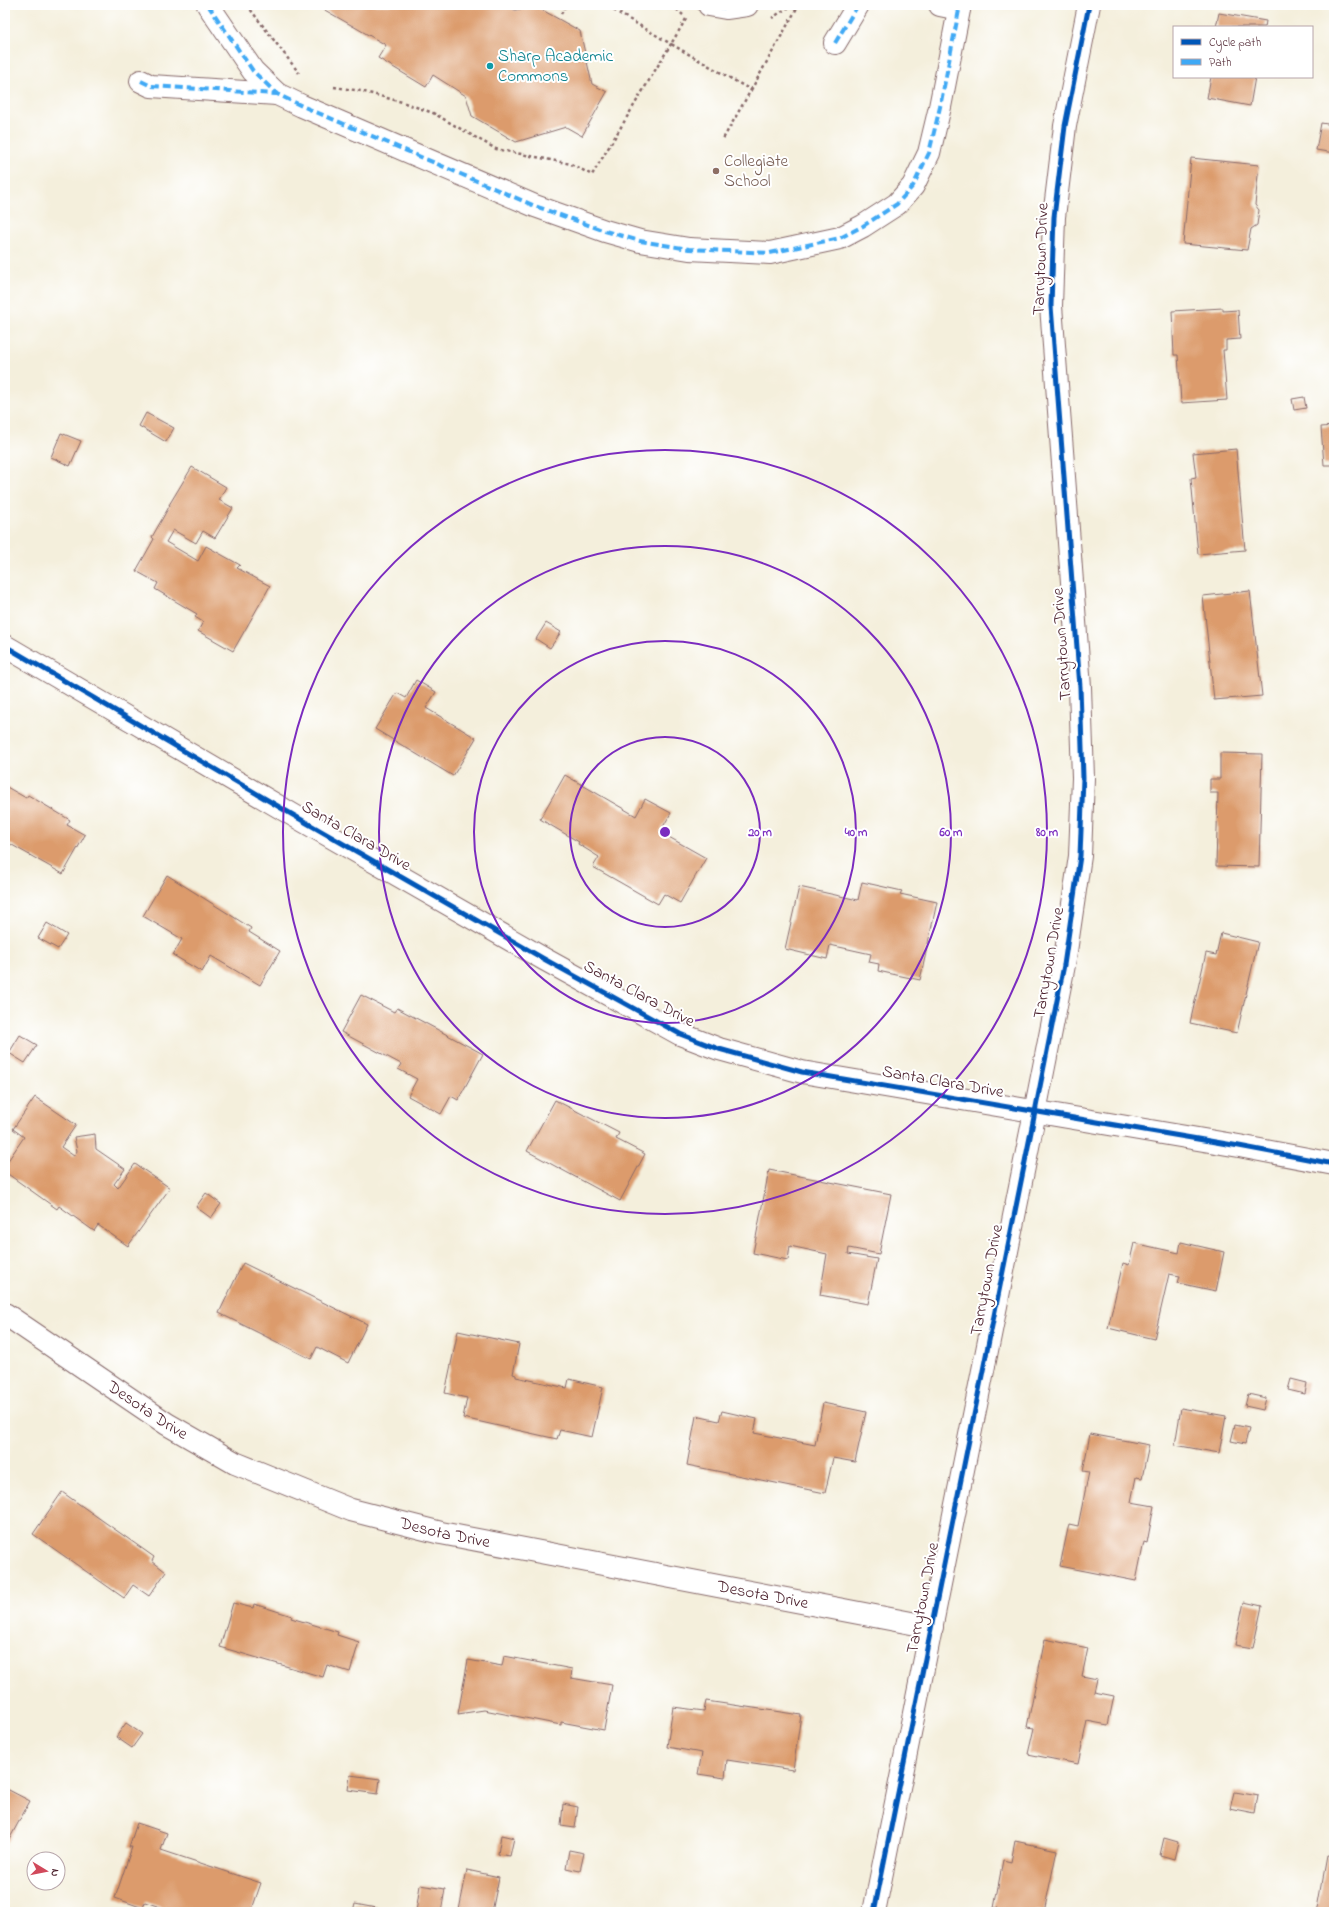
<svg xmlns="http://www.w3.org/2000/svg" width="1339" height="1917" viewBox="0 0 1339 1917" font-family="'Indie Flower',sans-serif">
<style>
.building{fill:#dc9b6c}
.lines{fill:none;stroke-linecap:round;stroke-linejoin:round}
.minor-casing{stroke:#866869;stroke-width:24}
.path{stroke:#866869;stroke-width:2.5;stroke-dasharray:3 3;stroke-linecap:butt}
.minor{stroke:#fff;stroke-width:22}
.quiet{stroke:#3fa9f5;stroke-width:4;stroke-dasharray:8 4;stroke-linecap:butt}
.cycleway-casing{stroke:#fff;stroke-width:8}
.cycleway{stroke:#0057b8;stroke-width:5}
.ring{fill:none;stroke:#7b2cbf;stroke-width:2}
.culture-dot{fill:#0f9aa8;stroke:#fff;stroke-width:1.5}
.education-dot{fill:#8d6e63;stroke:#fff;stroke-width:1.5}
.labels{text-anchor:middle;dominant-baseline:central;stroke-width:4;stroke-linejoin:round;paint-order:stroke}
.culture-label{font-size:17px;fill:#0d838f;stroke:#fff;text-anchor:start}
.education-label{font-size:17px;fill:#785e54;stroke:#fff;text-anchor:start}
.street-label{font-size:17px;fill:#4a1f2b;stroke:#fff}
.centre{fill:#7b2cbf;stroke:#fff;stroke-width:2}
.ring-label{font-size:12px;text-anchor:middle;font-weight:bold;fill:#7b2cbf;stroke:#fff;stroke-width:4;stroke-linejoin:round;paint-order:stroke}
</style>
<rect width="100%" height="100%" fill="#fff"/>
<filter id="ink" filterUnits="userSpaceOnUse"><feTurbulence type="fractalNoise" baseFrequency=".025" numOctaves="2"/><feDisplacementMap in="SourceGraphic" scale="8" xChannelSelector="R" yChannelSelector="G"/><feConvolveMatrix kernelMatrix="1 2 1 2 8 2 1 2 1" color-interpolation-filters="sRGB"/></filter>
<filter id="wash" filterUnits="userSpaceOnUse"><feTurbulence type="fractalNoise" baseFrequency=".012" numOctaves="4" result="noise"/><feDisplacementMap in="SourceGraphic" scale="16" xChannelSelector="R" yChannelSelector="G"/><feGaussianBlur stdDeviation="0.9" result="paint"/><feColorMatrix in="noise" values="0 0 0 0 0 0 0 0 0 0 0 0 0 0 0 0 0 1.4 0 .05"/><feComposite in="paint" operator="in"/></filter>
<g filter="url(#wash)">
<rect width="100%" height="100%" fill="#f4efdc"/>
<g id="blocks">
<g class="building">
<polygon points="316,5 506,5 515,10 535,6 580,31 592,84 607,92 582,136 566,127 516,142 472,116 466,96 433,75 426,87 378,58 386,45"/>
<polygon points="1219,13 1266,21 1265,27 1216,27"/>
<polygon points="1211,77 1255,77 1250,106 1207,98"/>
<polygon points="1321,123 1334,125 1334,153 1316,150"/>
<polygon points="1191,158 1259,165 1255,205 1259,210 1257,225 1251,229 1247,250 1183,244"/>
<polygon points="1223,308 1223,311 1238,310 1240,339 1226,340 1226,350 1223,350 1227,400 1181,403 1178,355 1174,355 1172,311"/>
<polygon points="1304,397 1306,408 1294,410 1292,399"/>
<polygon points="146,413 174,428 166,442 139,426"/>
<polygon points="1334,426 1334,465 1324,465 1321,427"/>
<polygon points="61,433 81,441 70,466 51,457"/>
<polygon points="1236,449 1245,550 1198,554 1191,478 1196,477 1193,453"/>
<polygon points="192,467 226,487 219,500 233,508 215,538 203,531 196,543 173,530 166,542 198,561 206,546 240,565 237,568 270,586 233,651 198,631 203,622 195,617 197,614 155,589 158,583 136,571 154,539 152,537 170,505 169,505"/>
<polygon points="1250,591 1262,696 1214,700 1203,596"/>
<polygon points="546,623 561,632 550,648 536,639"/>
<polygon points="416,680 436,692 426,708 476,738 453,776 375,729 397,693 406,698"/>
<polygon points="1220,753 1262,754 1259,867 1216,866 1218,793 1210,793 1210,779 1220,779"/>
<polygon points="565,775 636,816 645,799 671,813 660,832 706,858 680,903 664,894 658,904 593,867 599,857 578,844 579,842 540,819"/>
<polygon points="5,786 26,798 28,795 70,820 67,825 85,835 63,874 5,841"/>
<polygon points="167,875 251,928 249,932 280,951 260,985 211,956 202,972 173,955 182,939 143,916"/>
<polygon points="862,882 902,891 900,894 937,902 920,980 878,971 879,964 869,962 871,954 830,945 827,959 785,949 799,887 858,900"/>
<polygon points="47,923 67,935 58,949 38,938"/>
<polygon points="1221,933 1258,942 1237,1033 1190,1023 1206,953 1216,955"/>
<polygon points="361,995 394,1012 397,1008 483,1054 458,1100 451,1096 441,1114 408,1096 417,1079 398,1069 401,1064 341,1032"/>
<polygon points="20,1035 37,1045 25,1063 9,1053"/>
<polygon points="35,1097 76,1125 61,1147 74,1156 77,1151 74,1137 95,1134 96,1149 125,1169 114,1184 118,1188 135,1164 170,1188 128,1246 98,1225 94,1231 59,1206 57,1209 5,1172 5,1165 24,1137 13,1129"/>
<polygon points="555,1100 619,1133 616,1139 645,1154 620,1201 527,1151"/>
<polygon points="769,1170 891,1194 879,1254 849,1248 848,1254 877,1259 868,1304 820,1295 827,1254 790,1246 788,1260 753,1253"/>
<polygon points="206,1193 221,1204 211,1218 196,1207"/>
<polygon points="1181,1242 1224,1252 1216,1291 1178,1283 1180,1276 1169,1274 1154,1339 1108,1328 1123,1263 1129,1265 1134,1243 1179,1253"/>
<polygon points="243,1263 367,1324 348,1363 317,1347 311,1359 219,1313"/>
<polygon points="458,1331 519,1344 513,1374 516,1375 516,1377 567,1388 569,1379 603,1387 592,1437 560,1430 557,1439 463,1418 467,1398 445,1393"/>
<polygon points="1291,1379 1307,1383 1305,1394 1288,1390"/>
<polygon points="1248,1394 1266,1398 1263,1410 1245,1406"/>
<polygon points="823,1403 866,1412 855,1462 833,1458 825,1493 687,1465 696,1416 719,1421 722,1411 757,1419 754,1433 815,1445"/>
<polygon points="1181,1408 1226,1416 1219,1453 1175,1445"/>
<polygon points="1235,1425 1249,1428 1245,1444 1231,1441"/>
<polygon points="1090,1434 1149,1445 1142,1478 1136,1477 1131,1502 1154,1506 1147,1543 1144,1542 1136,1581 1060,1566 1069,1524 1078,1526 1089,1472 1083,1471"/>
<polygon points="62,1492 154,1557 152,1561 166,1572 149,1596 133,1585 124,1598 33,1534"/>
<polygon points="1244,1602 1262,1606 1253,1648 1235,1645"/>
<polygon points="233,1603 253,1608 254,1604 292,1616 291,1618 338,1632 337,1635 359,1642 350,1672 327,1665 323,1677 220,1647"/>
<polygon points="1045,1639 1088,1648 1082,1676 1097,1679 1094,1692 1114,1696 1108,1725 1087,1721 1078,1764 1028,1754 1034,1728 1027,1727"/>
<polygon points="504,1656 572,1669 571,1678 612,1685 604,1730 561,1722 561,1725 484,1710 458,1714 468,1660 502,1666"/>
<polygon points="706,1701 801,1715 793,1770 727,1760 725,1778 698,1774 702,1753 667,1747 673,1707 704,1711"/>
<polygon points="126,1723 142,1734 132,1748 116,1737"/>
<polygon points="350,1775 380,1779 378,1794 348,1790"/>
<polygon points="5,1788 30,1801 5,1847"/>
<polygon points="1234,1792 1258,1796 1255,1814 1230,1809"/>
<polygon points="563,1804 578,1807 575,1828 561,1826"/>
<polygon points="137,1823 167,1833 161,1850 261,1883 251,1912 175,1912 145,1902 143,1908 115,1898 132,1847 129,1847"/>
<polygon points="501,1835 514,1838 510,1856 498,1854"/>
<polygon points="1164,1838 1178,1842 1174,1859 1160,1855"/>
<polygon points="1015,1841 1057,1850 1044,1912 997,1912 998,1908 994,1908 1003,1860 1011,1862"/>
<polygon points="569,1850 584,1853 580,1871 566,1868"/>
<polygon points="1327,1857 1334,1858 1334,1912 1317,1912"/>
<polygon points="467,1870 499,1877 492,1912 459,1910"/>
<polygon points="420,1885 445,1889 441,1912 416,1912"/>
<polygon points="355,1904 392,1911 391,1912 353,1912"/>
</g>
</g>
</g>
<g filter="url(#ink)">
<use href="#blocks" fill-opacity="0" stroke="#866869" stroke-width="1"/>
<g class="lines">
<g class="minor-casing">
<g id="minor">
<polyline points="208,5 253,71 277,94 302,106 535,206 605,231 640,241 689,249 770,253 840,238 863,226 897,204 913,186 929,153 940,107 960,5"/>
<polyline points="709,5 726,8 747,5"/>
<polyline points="940,5 959,9"/>
<polyline points="835,43 858,5"/>
<polyline points="141,81 151,86 277,94"/>
<polyline points="5,646 293,815 544,959 680,1034 719,1049 802,1072 1239,1146 1334,1164"/>
<path id="s1" d="M5 1314 167 1424 235 1463 351 1510 441 1533 932 1627"/>
<polyline points="874,1912 1035,1112 1064,965 1080,856 1083,778 1080,687 1051,306 1054,217 1065,126 1089,5"/>
</g>
</g>
<g class="path">
<polyline points="247,5 299,73"/>
<polyline points="672,5 683,15"/>
<polyline points="561,14 566,5"/>
<polyline points="686,19 671,44 751,90 723,139"/>
<polyline points="334,87 361,91 402,102 433,113 496,149 571,164 592,175 671,44 605,5"/>
<polyline points="751,90 797,8 787,8 772,18"/>
</g>
<use href="#minor" class="minor"/>
<g class="quiet">
<polyline points="208,5 253,71 277,94 302,106 535,206 605,231 640,241 689,249 770,253 840,238 863,226 897,204 913,186 929,153 940,107 960,5"/>
<polyline points="709,5 726,8 747,5"/>
<polyline points="940,5 959,9"/>
<polyline points="835,43 858,5"/>
<polyline points="141,81 151,86 277,94"/>
</g>
<g class="cycleway-casing">
<g id="cycleway">
<polyline points="5,646 293,815 544,959 680,1034 719,1049 802,1072 1239,1146 1334,1164"/>
<polyline points="874,1912 1035,1112 1064,965 1080,856 1083,778 1080,687 1051,306 1054,217 1065,126 1089,5"/>
</g>
</g>
<use href="#cycleway" class="cycleway"/>
</g>
</g>
<g class="ring">
<circle cx="665" cy="832" r="95"/>
<circle cx="665" cy="832" r="191"/>
<circle cx="665" cy="832" r="286"/>
<circle cx="665" cy="832" r="382"/>
</g>
<circle class="culture-dot" cx="490" cy="66" r="4"/>
<circle class="education-dot" cx="716" cy="171" r="4"/>
<g class="labels">
<g class="culture-label">
<text x="498" y="56">Sharp Academic<tspan x="498" dy="20">Commons</tspan></text>
</g>
<g class="education-label">
<text x="724" y="161">Collegiate<tspan x="724" dy="20">School</tspan></text>
</g>
<g class="street-label">
<text transform="translate(1041 259) rotate(-88)">Tarrytown Drive</text>
<text transform="translate(1062 644) rotate(-94)">Tarrytown Drive</text>
<text transform="translate(356 836) rotate(30)">Santa Clara Drive</text>
<text transform="translate(1049 963) rotate(-80)">Tarrytown Drive</text>
<text transform="translate(639 994) rotate(28)">Santa Clara Drive</text>
<text transform="translate(943 1082) rotate(10)">Santa Clara Drive</text>
<text transform="translate(987 1280) rotate(-79)">Tarrytown Drive</text>
<text stroke="none"><textPath href="#s1" startOffset="172">Desota Drive</textPath></text>
<text stroke="none"><textPath href="#s1" startOffset="496">Desota Drive</textPath></text>
<text stroke="none"><textPath href="#s1" startOffset="820">Desota Drive</textPath></text>
<text transform="translate(923 1598) rotate(-79)">Tarrytown Drive</text>
</g>
</g>
<circle cx="665" cy="832" r="6" class="centre"/>
<g class="ring-label">
<text x="760" y="836">20 m</text>
<text x="856" y="836">40 m</text>
<text x="951" y="836">60 m</text>
<text x="1047" y="836">80 m</text>
</g>
<rect width="1339" height="1917" fill="none" stroke="#fff" stroke-width="20"/>
<rect x="1173" y="26" width="140" height="52" fill="#ffffff" stroke="#b7a5aa"/>
<rect x="1181" y="39" width="20" height="6" fill="#0057b8" stroke="#b7a5aa"/>
<text x="1209" y="46" font-size="12" fill="#4a1f2b">Cycle path</text>
<rect x="1181" y="59" width="20" height="6" fill="#3fa9f5" stroke="#b7a5aa"/>
<text x="1209" y="66" font-size="12" fill="#4a1f2b">Path</text>
<g transform="translate(46 1871) rotate(100)"><circle r="19" fill="#ffffff" stroke="#b7a5aa"/>
<path d="M0-3L7 15L0 10L-7 15Z" fill="#d1495b"/>
<text y="-6" font-size="11" font-weight="bold" text-anchor="middle" fill="#4a1f2b">N</text>
</g>
</svg>
